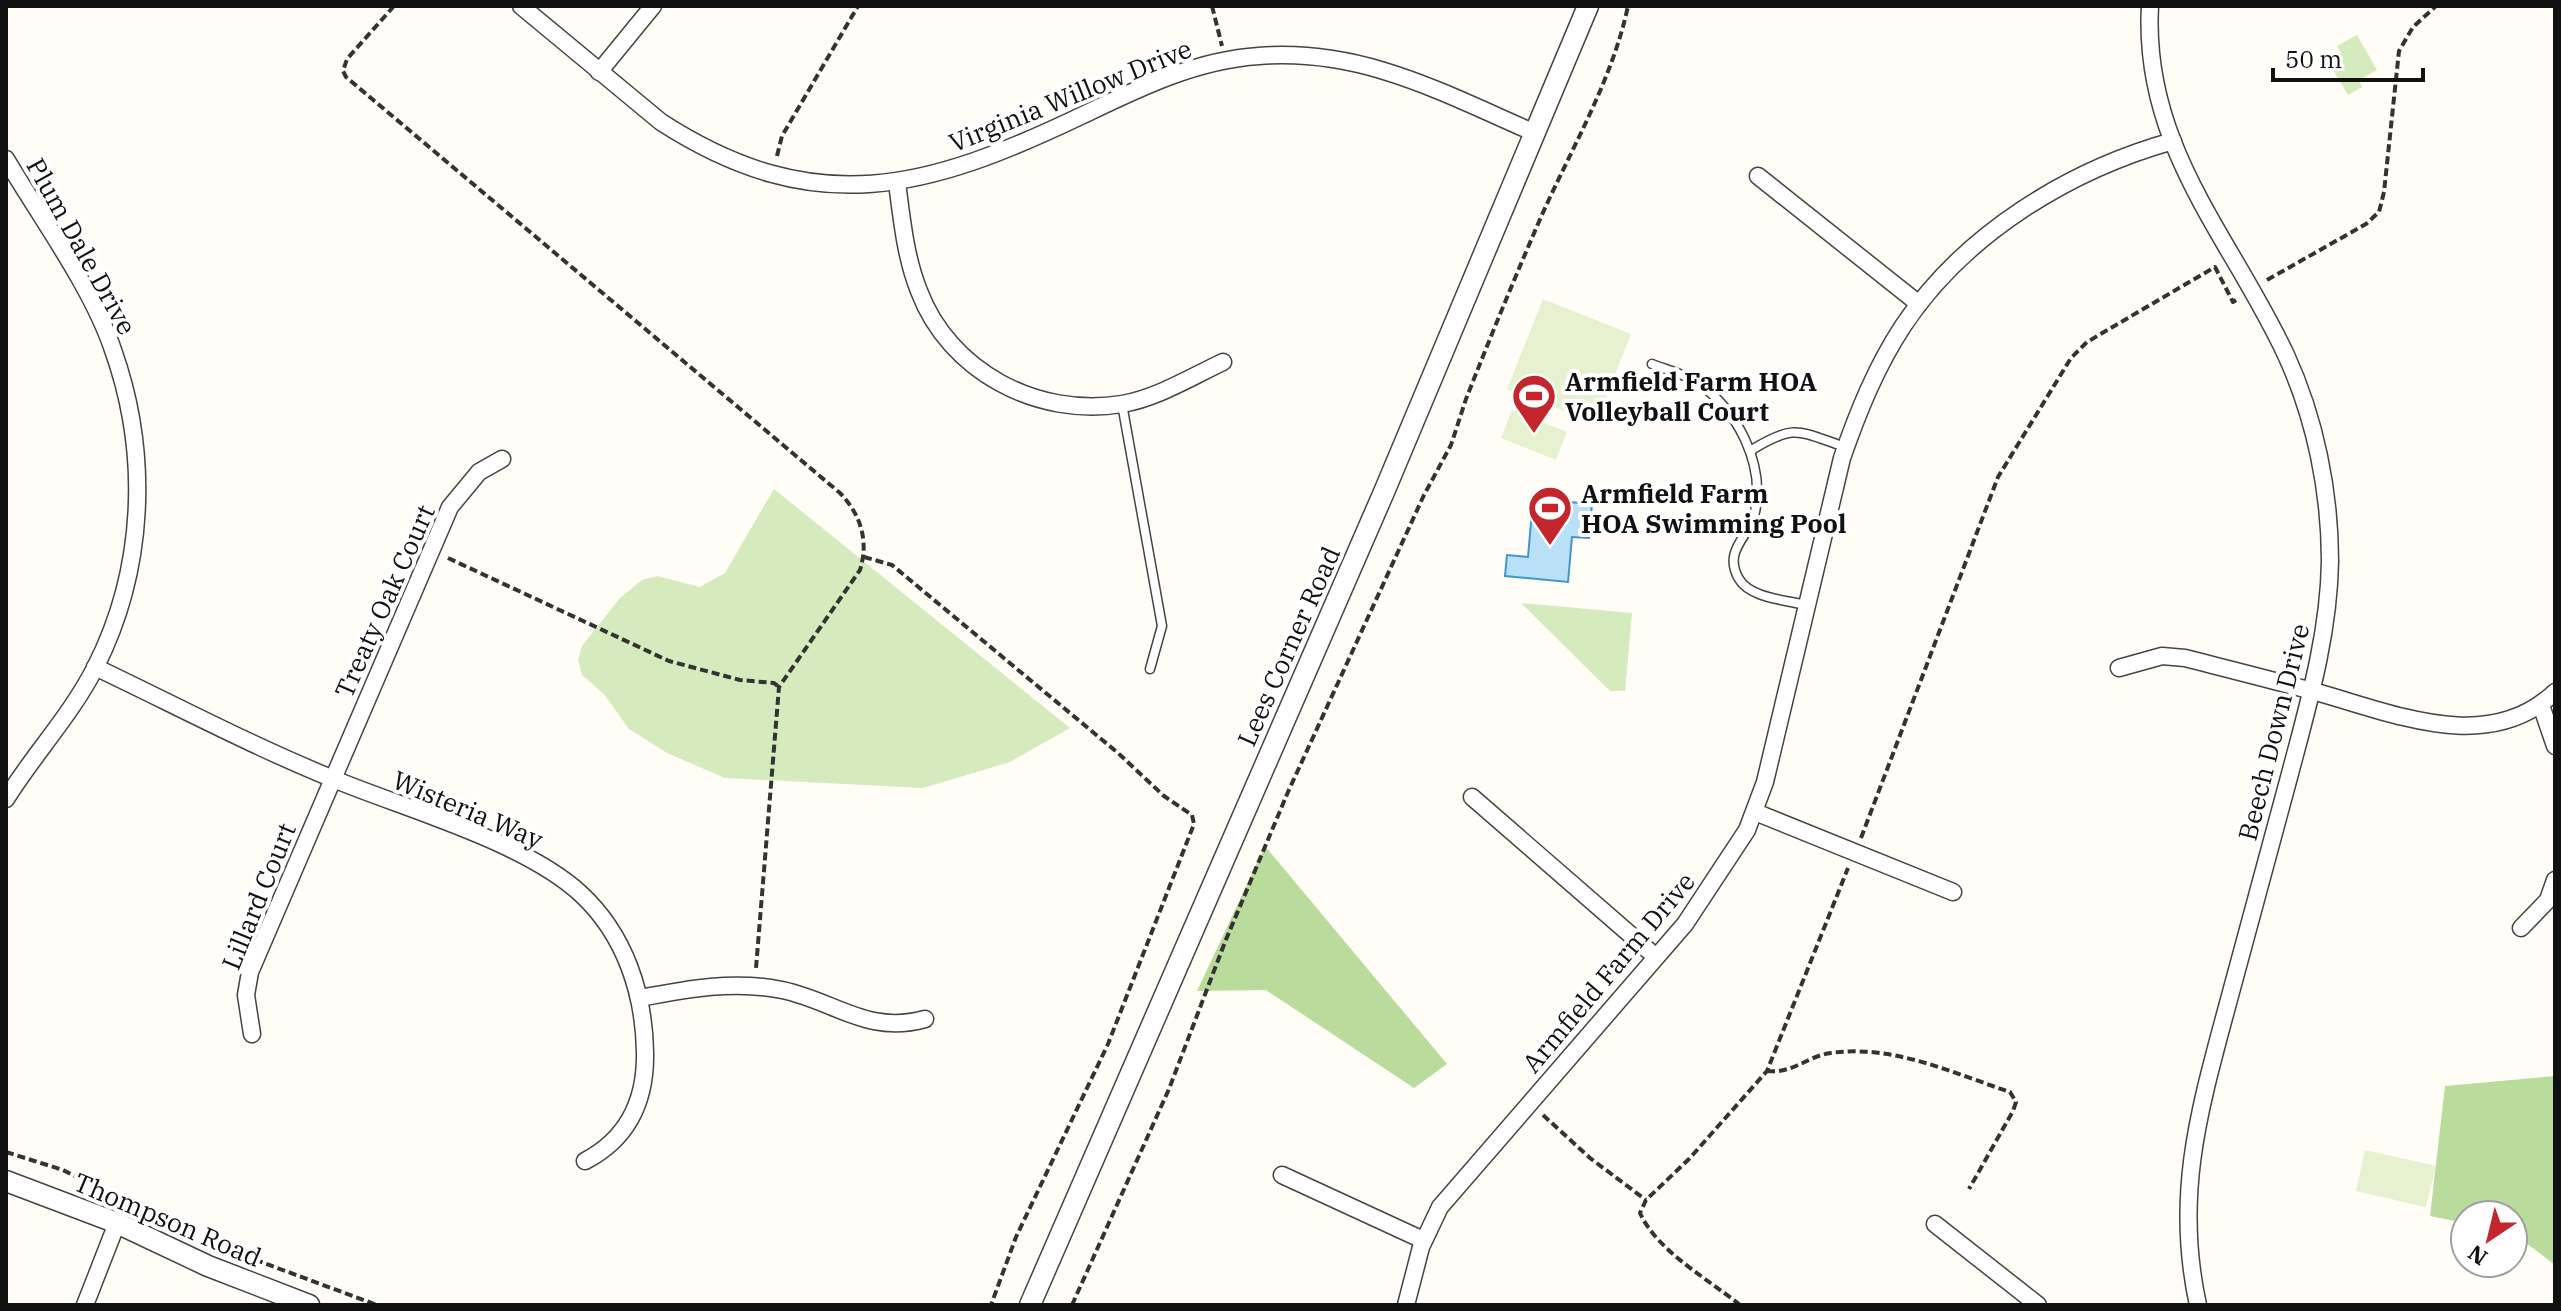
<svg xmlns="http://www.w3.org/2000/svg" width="2561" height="1311" viewBox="0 0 2561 1311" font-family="'IBM Plex Serif',serif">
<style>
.green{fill:#d5ebbd}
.forest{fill:#b9dc9c}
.pitch{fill:#e6f2cf}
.water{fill:#b9e0f7;stroke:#3f96cf;stroke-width:2}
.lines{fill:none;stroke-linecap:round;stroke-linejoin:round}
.service-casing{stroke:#444;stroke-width:11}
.minor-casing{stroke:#444;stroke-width:19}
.tertiary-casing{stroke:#444;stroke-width:23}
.path{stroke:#333;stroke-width:4;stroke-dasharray:8 4;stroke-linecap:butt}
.service{stroke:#fff;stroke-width:8}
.minor{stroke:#fff;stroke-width:16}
.tertiary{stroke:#fff;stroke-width:20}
.labels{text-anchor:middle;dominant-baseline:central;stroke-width:8;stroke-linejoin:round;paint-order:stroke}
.street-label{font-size:26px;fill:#111;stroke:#fff}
.poi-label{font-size:26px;font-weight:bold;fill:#111;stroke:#fff;text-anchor:start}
</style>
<rect width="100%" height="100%" fill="#fffdf5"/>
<g class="green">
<polygon points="2357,35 2377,70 2359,80 2362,87 2348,95 2327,60 2341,53 2337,46"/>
<polygon points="774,489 1070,728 1010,762 923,788 725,778 667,753 629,729 604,694 582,675 578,660 582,646 620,598 642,580 657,576 700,587 725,573"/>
<polygon points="1521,603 1632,613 1625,691 1610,691"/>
</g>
<g class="forest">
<polygon points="1265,846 1447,1064 1414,1088 1266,990 1197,991"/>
<polygon points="2555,1076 2555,1265 2513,1233 2513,1215 2465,1215 2465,1223 2430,1216 2445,1086"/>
</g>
<g class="pitch">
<polygon points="1543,299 1631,334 1596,423 1507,389"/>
<polygon points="1512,410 1567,432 1556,460 1501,438"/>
<polygon points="2365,1150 2436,1166 2426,1207 2356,1191"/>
</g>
<polygon class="water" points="1533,499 1592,504 1589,538 1572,537 1568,582 1505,576 1507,555 1528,557"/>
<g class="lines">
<g class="service-casing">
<g id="service">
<path d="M1652 364C1667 370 1685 374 1698 383 1737 410 1765 463 1755 512 1750 537 1722 550 1739 579 1750 598 1786 600 1806 605"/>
<polyline points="1122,404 1162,626 1150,669"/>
<path d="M1750 451C1795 423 1798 431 1845 447"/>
</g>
</g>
<g class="minor-casing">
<g id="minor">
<path d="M521 6 661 122C816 222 928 189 1083 115 1139 88 1196 60 1259 56 1362 48 1443 93 1535 133"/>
<path d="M2150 6C2142 147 2231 237 2286 355 2315 418 2330 491 2330 561 2329 636 2307 709 2288 781 2267 860 2246 939 2224 1018 2197 1118 2175 1200 2198 1305"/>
<polyline points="599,72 653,6"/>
<path d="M6 159C40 217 92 287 113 350 150 454 145 570 95 668 71 715 34 754 6 799"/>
<polyline points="1758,176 1919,304"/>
<path d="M897 183C902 219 905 256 919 291 949 371 1037 418 1122 404 1157 398 1191 377 1223 362"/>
<path d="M95 667C175 705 254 747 336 780 409 810 525 842 581 894 625 935 644 993 645 1052 646 1100 629 1138 585 1161"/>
<path d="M2119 668 2162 656 2185 658C2228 669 2272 680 2316 692 2393 713 2488 756 2555 692"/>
<polyline points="2541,705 2555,746"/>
<polyline points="1472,797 1656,957"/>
<polyline points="1755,812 1953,892"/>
<polyline points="2521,928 2548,900 2555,880"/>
<path d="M640 998C687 989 734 980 782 990 835 1001 867 1035 925 1019"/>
<polyline points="252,1034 246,995 250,972 450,507 479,472 502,459"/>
<polyline points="1282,1175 1423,1240"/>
<polyline points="1935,1224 2038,1305"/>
<polyline points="85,1305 117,1223"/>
<path d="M1406 1305 1421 1247 1440 1207 1685 924 1747 830 1765 782 1842 458C1858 412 1876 367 1903 326 1964 234 2069 170 2173 141"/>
</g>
</g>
<g class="tertiary-casing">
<g id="tertiary">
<polyline points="6,1181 117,1223 208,1266 309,1305"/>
<polyline points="1030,1305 1384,492 1588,6"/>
</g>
</g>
<g class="path">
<path d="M394 6 347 59 343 71 346 77 840 493C861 515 869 541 860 570L779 687 756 968"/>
<polyline points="1212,6 1222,46"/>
<polyline points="777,156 782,136 858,6"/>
<polyline points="2267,280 2366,224 2379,212 2384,192 2399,51 2413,27 2436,6"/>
<polyline points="864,557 892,565 1118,753 1164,796 1192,815 1194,824 1108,1044 1016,1237 991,1305"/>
<polyline points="448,558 669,661 740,680 774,683 779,687"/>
<polyline points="1861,838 1998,477 2071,358 2087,342 2215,267 2233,302 2236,300"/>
<path d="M1767 1071C1793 1074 1807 1056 1831 1053 1892 1044 1953 1073 2010 1092L2016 1102 2013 1111 1969 1189"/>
<polyline points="1543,1115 1590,1158 1646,1200"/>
<polyline points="6,1152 63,1170 148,1213"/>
<polyline points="210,1243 377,1305"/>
<path d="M1072 1305 1169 1089 1225 942 1288 792 1424 495 1451 445 1466 399C1490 338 1515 277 1541 217 1572 147 1612 81 1628 6"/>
<path d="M1740 1305C1708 1279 1657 1251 1640 1213L1646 1200 1689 1159 1767 1071 1848 868"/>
</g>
<use href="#service" class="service"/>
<use href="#minor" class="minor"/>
<use href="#tertiary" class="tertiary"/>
</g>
<defs>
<g id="stadium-pin" transform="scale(2.3)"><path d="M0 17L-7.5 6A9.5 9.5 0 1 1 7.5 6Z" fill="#c4262e" stroke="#fff"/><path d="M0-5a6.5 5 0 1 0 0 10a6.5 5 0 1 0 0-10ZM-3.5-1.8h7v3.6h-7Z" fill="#fff"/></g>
</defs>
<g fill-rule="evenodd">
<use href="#stadium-pin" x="1534" y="396"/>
<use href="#stadium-pin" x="1550" y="508"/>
</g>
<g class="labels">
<g class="street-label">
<text transform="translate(1070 95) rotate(-22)">Virginia Willow Drive</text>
<text transform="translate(82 246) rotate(61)">Plum Dale Drive</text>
<text transform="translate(384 601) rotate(-66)">Treaty Oak Court</text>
<text transform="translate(1288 646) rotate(-66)">Lees Corner Road</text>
<text transform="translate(2273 732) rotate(-76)">Beech Down Drive</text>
<text transform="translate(468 809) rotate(23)">Wisteria Way</text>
<text transform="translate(258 896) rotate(-68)">Lillard Court</text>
<text transform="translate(1608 972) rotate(-50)">Armfield Farm Drive</text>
<text transform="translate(168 1219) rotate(23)">Thompson Road</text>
</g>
<g class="poi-label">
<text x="1565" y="381">Armfield Farm HOA<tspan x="1565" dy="30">Volleyball Court</tspan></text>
<text x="1581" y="493">Armfield Farm<tspan x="1581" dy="30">HOA Swimming Pool</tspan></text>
</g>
</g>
<rect width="2561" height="1311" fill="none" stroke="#111111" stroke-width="16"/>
<g transform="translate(2489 1239) rotate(215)"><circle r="38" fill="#ffffff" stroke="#a0a0a0" stroke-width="2"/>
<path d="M0-6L14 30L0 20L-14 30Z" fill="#c4262e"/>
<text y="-12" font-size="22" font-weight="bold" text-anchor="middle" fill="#111111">N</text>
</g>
<path d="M2273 68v12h150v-12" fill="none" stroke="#111111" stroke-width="4"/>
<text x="2285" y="68" font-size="24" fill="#111111" stroke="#ffffff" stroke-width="6" paint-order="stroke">50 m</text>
</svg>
